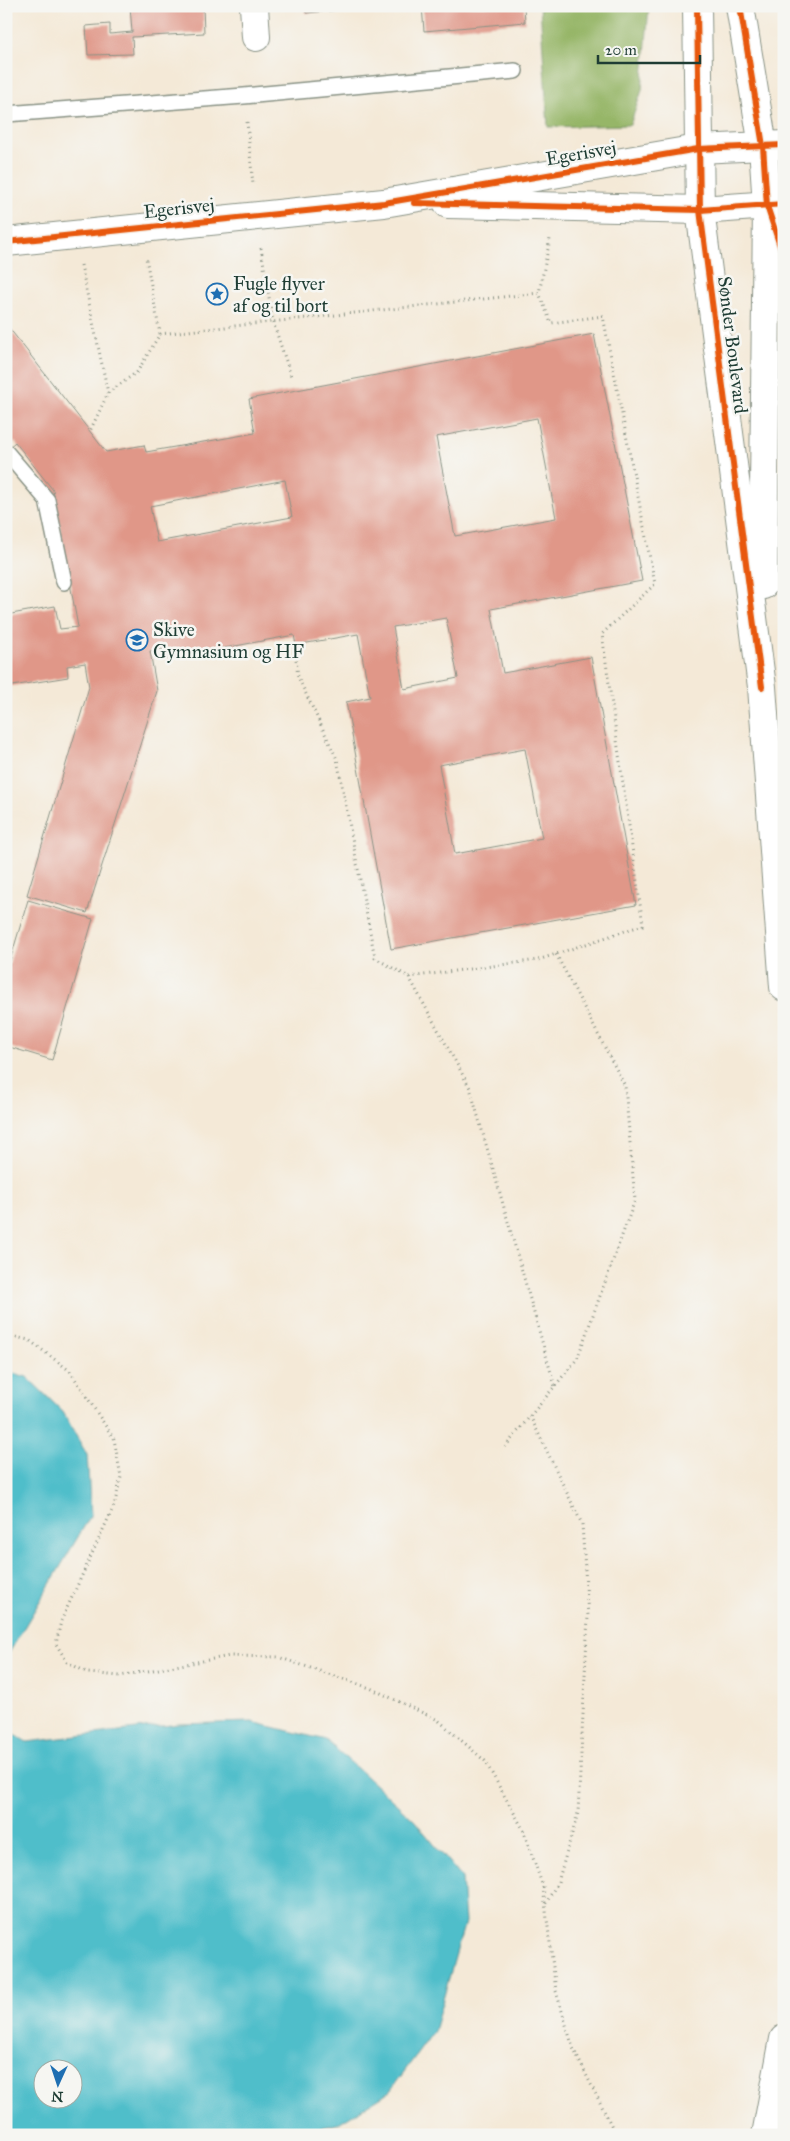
<svg xmlns="http://www.w3.org/2000/svg" width="790" height="2141" viewBox="0 0 790 2141" font-family="'IM FELL Great Primer',serif">
<style>
.forest{fill:#96b668;stroke:#5a7a4e}
.water{fill:#50beca;stroke:#387e7f;fill-rule:evenodd}
.building{fill:#e09788;fill-rule:evenodd}
.lines{fill:none;stroke-linecap:round;stroke-linejoin:round}
.service-casing{stroke:#8a9386;stroke-width:18}
.minor-casing{stroke:#8a9386;stroke-width:30}
.tertiary-casing{stroke:#8a9386;stroke-width:30}
.path{stroke:#8a9386;stroke-width:3;stroke-dasharray:1 4;stroke-linecap:butt}
.service{stroke:#fff;stroke-width:15}
.minor{stroke:#fff;stroke-width:28}
.tertiary{stroke:#fff;stroke-width:28}
.cycleway-casing{stroke:#f6f6f2;stroke-width:9}
.cycleway{stroke:#e8590c;stroke-width:6}
.labels{text-anchor:middle;dominant-baseline:central;stroke-width:5;stroke-linejoin:round;paint-order:stroke}
.street-label{font-size:19px;fill:#1f3d34;stroke:#f6f6f2}
.poi-label{font-size:19px;fill:#1f3d34;stroke:#f6f6f2;text-anchor:start}
</style>
<rect width="100%" height="100%" fill="#f6f6f2"/>
<filter id="ink" filterUnits="userSpaceOnUse"><feTurbulence type="fractalNoise" baseFrequency=".02" numOctaves="2"/><feDisplacementMap in="SourceGraphic" scale="10" xChannelSelector="R" yChannelSelector="G"/><feConvolveMatrix kernelMatrix="1 2 1 2 8 2 1 2 1" color-interpolation-filters="sRGB"/></filter>
<filter id="wash" filterUnits="userSpaceOnUse"><feTurbulence type="fractalNoise" baseFrequency=".0096" numOctaves="4" result="noise"/><feDisplacementMap in="SourceGraphic" scale="20" xChannelSelector="R" yChannelSelector="G"/><feGaussianBlur stdDeviation="1.12" result="paint"/><feColorMatrix in="noise" values="0 0 0 0 0 0 0 0 0 0 0 0 0 0 0 0 0 1.4 0 .05"/><feComposite in="paint" operator="in"/></filter>
<g filter="url(#wash)">
<rect width="100%" height="100%" fill="#f4e9d7"/>
<polygon class="forest" points="540,6 649,6 642,90 630,125 548,127"/>
<g class="water">
<polygon points="6,1371 27,1377 63,1412 87,1455 91,1515 6,1658"/>
<path d="M252 1722 326 1740 414 1820 462 1878 465 1922 434 2031 390 2091 337 2124 287 2135H6V1730L27 1742 179 1724ZM42 2068H72V2098H42Z"/>
</g>
<g id="blocks">
<g class="building">
<polygon points="130,6 203,6 204,33 132,37 133,54 88,55 86,26 110,24 110,34 132,32"/>
<polygon points="305,6 353,6 353,9 306,13"/>
<polygon points="422,6 524,6 525,22 424,31"/>
<path d="M6 324 106 452 144 445 146 452 255 433 249 399 594 334 642 581 491 609 503 673 591 657 636 905 391 949 346 702 370 697 358 634 296 645 294 635 166 659 165 649 150 651 157 691 87 913 27 895 89 687 85 663 67 666 68 677 6 687V615L55 606 60 629 78 627 53 490 15 442 7 449 6 447ZM537 418 556 518 455 536 436 437ZM285 480 292 517 157 542 150 506ZM446 618 458 678 404 689 393 627ZM525 749 542 838 455 854 439 765Z"/>
<polygon points="28,900 93,919 52,1060 6,1046 6,974"/>
</g>
</g>
</g>
<g filter="url(#ink)">
<use href="#blocks" fill-opacity="0" stroke="#8a9386" stroke-width="1"/>
<g class="lines">
<g class="service-casing">
<g id="service">
<polyline points="6,114 244,96 515,71"/>
<polyline points="6,452 47,500 64,582"/>
</g>
</g>
<g class="minor-casing">
<polyline id="minor" points="254,6 256,37"/>
</g>
<g class="tertiary-casing">
<g id="tertiary">
<polyline points="697,6 700,210 762,687 784,987"/>
<polyline points="740,6 763,146 767,206 763,585"/>
<polyline points="448,204 700,210 784,204"/>
<polyline points="6,242 384,203 698,149 784,145"/>
<polyline points="766,2135 784,2039"/>
</g>
</g>
<g class="path">
<polyline points="247,122 253,185"/>
<polyline points="261,248 273,322 292,379"/>
<polyline points="81,265 108,393 90,431"/>
<polyline points="160,334 539,293 550,239"/>
<polyline points="108,393 137,372 160,334 146,258"/>
<polyline points="295,650 298,677 337,759 375,958 409,977 538,960 643,925 602,634 655,584 603,316 551,323 539,293"/>
<polyline points="409,977 470,1088 555,1387"/>
<polyline points="6,1335 29,1340 70,1371 114,1439 121,1477 114,1506 61,1621 56,1644 67,1662 88,1673 120,1676 230,1656 278,1657 370,1688 438,1720 485,1761 523,1829 543,1887 556,1991 573,2048 616,2135"/>
<polyline points="530,1416 582,1524 588,1616 578,1813 558,1882 545,1905"/>
<polyline points="505,1447 577,1359 635,1200 625,1086 556,954"/>
</g>
<use href="#service" class="service"/>
<use href="#minor" class="minor"/>
<use href="#tertiary" class="tertiary"/>
<g class="cycleway-casing">
<g id="cycleway">
<polyline points="697,6 700,210 762,687"/>
<polyline points="740,6 763,146 767,206 784,258"/>
<polyline points="414,203 700,210 784,204"/>
<polyline points="6,242 384,203 698,149 784,145"/>
</g>
</g>
<use href="#cycleway" class="cycleway"/>
</g>
</g>
<defs>
<g id="sight-ring" transform="scale(1.125)"><circle r="9.5" fill="#f6f6f2" stroke="#1f6fb2" stroke-width="1.5"/><path d="M0-6L1.8-2.2L6-1.7L2.9 1.2L3.7 5.4L0 3.3L-3.7 5.4L-2.9 1.2L-6-1.7L-1.8-2.2Z" fill="#1f6fb2"/></g>
<g id="school-ring" transform="scale(1.125)"><circle r="9.5" fill="#f6f6f2" stroke="#1f6fb2" stroke-width="1.5"/><path d="M0-5L7-2L0 1L-7-2ZM-4 1L0 2.5L4 1V4Q0 6-4 4Z" fill="#1f6fb2"/></g>
</defs>
<g fill-rule="evenodd">
<use href="#sight-ring" x="217" y="294"/>
<use href="#school-ring" x="137" y="640"/>
</g>
<g class="labels">
<g class="street-label">
<text transform="translate(581 153) rotate(-10)">Egerisvej</text>
<text transform="translate(179 208) rotate(-6)">Egerisvej</text>
<text transform="translate(733 345) rotate(83)">Sønder Boulevard</text>
</g>
<g class="poi-label">
<text x="233" y="283">Fugle flyver<tspan x="233" dy="22">af og til bort</tspan></text>
<text x="153" y="629">Skive<tspan x="153" dy="22">Gymnasium og HF</tspan></text>
</g>
</g>
<rect width="790" height="2141" fill="none" stroke="#f6f6f2" stroke-width="25"/>
<g transform="translate(58 2084) rotate(183)"><circle r="24" fill="#f6f6f2" stroke="#a0aca6"/>
<path d="M0-4L9 19L0 12L-9 19Z" fill="#1f6fb2"/>
<text y="-8" font-size="14" font-weight="bold" text-anchor="middle" fill="#1f3d34">N</text>
</g>
<path d="M598 55v8h102v-8" fill="none" stroke="#1f3d34" stroke-width="2.5"/>
<text x="605" y="55" font-size="15" fill="#1f3d34" stroke="#f6f6f2" stroke-width="4" paint-order="stroke">20 m</text>
</svg>
